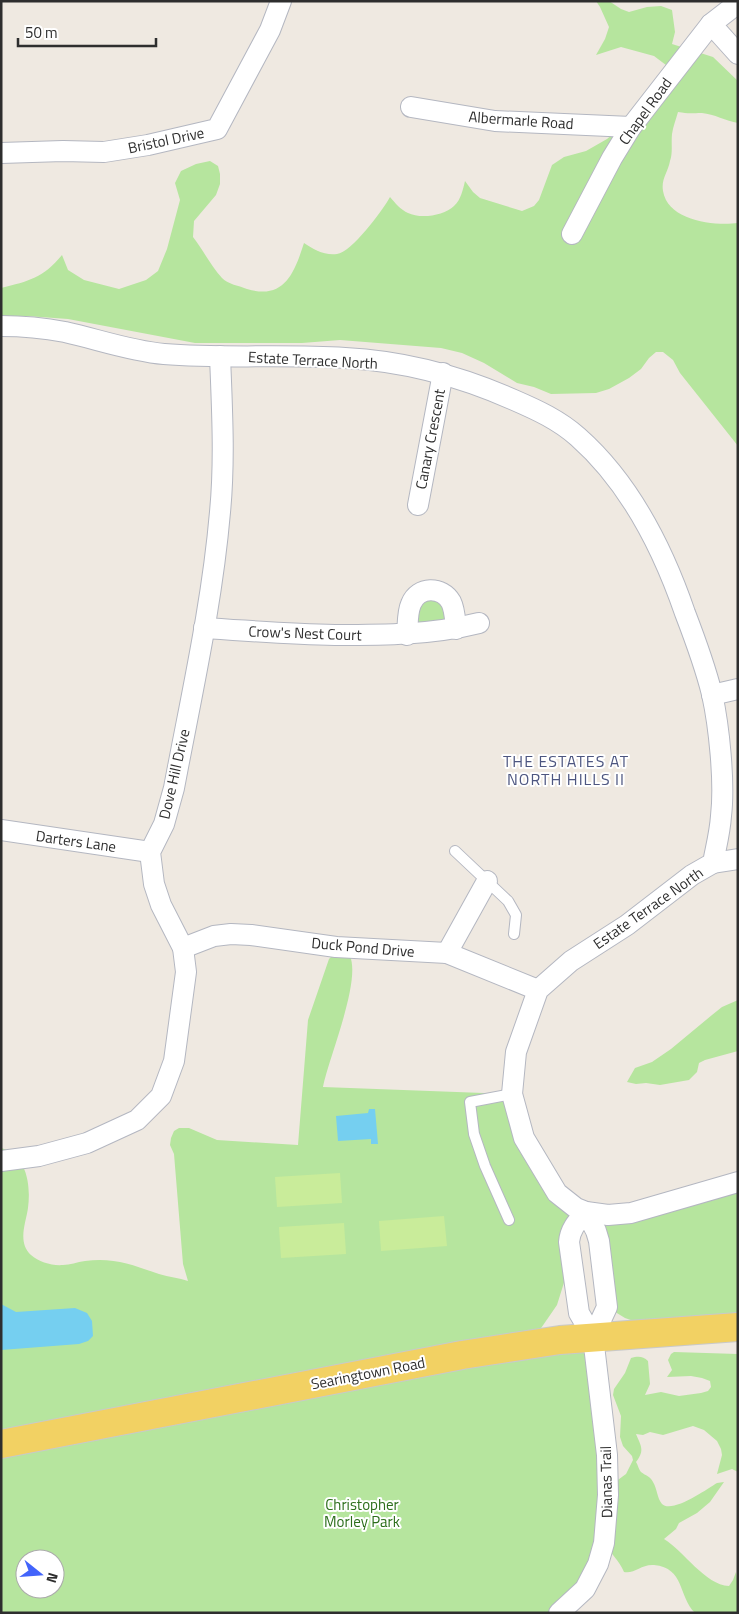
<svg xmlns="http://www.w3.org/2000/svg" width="739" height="1614" viewBox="0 0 739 1614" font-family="'Titillium Web',sans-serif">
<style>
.green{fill:#b6e59e;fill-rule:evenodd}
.pitch{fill:#c9ec9a}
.water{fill:#75cff0}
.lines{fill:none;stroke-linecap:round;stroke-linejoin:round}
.lane-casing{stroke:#b4b7c1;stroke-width:12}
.street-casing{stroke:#b4b7c1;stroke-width:22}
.primary-casing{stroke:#c9c9c9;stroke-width:30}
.lane{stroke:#fff;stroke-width:10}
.street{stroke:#fff;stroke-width:20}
.primary{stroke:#f2d163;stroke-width:28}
.labels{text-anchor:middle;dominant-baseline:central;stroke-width:4;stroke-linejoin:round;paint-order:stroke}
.street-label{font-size:15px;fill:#2e2e2e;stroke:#fff}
.park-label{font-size:15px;fill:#2c6e1b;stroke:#fff}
.neighbourhood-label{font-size:16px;letter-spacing:1px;fill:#4d5680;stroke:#fff}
</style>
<rect width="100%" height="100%" fill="#efe9e1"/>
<g class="green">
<path d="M596 1H609L621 9 629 12 647 7 661 6 672 10 675 32 672 44 713 57 738 81V123C726 121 714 114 702 113 692 113 689 114 678 112 676 119 673 127 672 134 671 144 673 152 670 161 668 172 661 179 663 191 668 221 714 226 738 223V446L680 373 673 360 663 352H656L649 358 641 369 629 378 609 389 596 393 551 394 534 387 517 383 484 363 462 353 441 348 340 340 302 343H195L68 319 27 316 1 318V288C29 281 43 278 62 255L68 270 84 280 119 289 146 280 158 271 167 249 180 200 175 183 181 171 196 164 210 161 218 166 220 174V184L216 195 194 221 193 237C203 250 211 266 222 278 227 284 240 286 247 289 284 300 294 274 304 243 313 249 325 256 337 254 351 253 383 210 390 197 395 203 401 210 408 213 420 219 444 216 454 206 461 200 463 189 465 181L473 192 480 198 522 211 534 206 539 200 552 165 564 157 586 151 607 139 628 121 666 65 654 56 621 47 596 55 605 39 609 27 600 7Z"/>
<polygon points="437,593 454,627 410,632 411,607"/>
<path d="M333 955 350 956C361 982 329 1057 323 1087L512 1094 524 1138 586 1212 738 1186V1327L648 1326 625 1318 607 1307 586 1212 557 1305 537 1334 593 1337 611 1485 626 1474 633 1460 632 1456 623 1446 620 1437 621 1416 613 1395 614 1389 625 1373 631 1358C638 1356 643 1356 648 1361L650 1384 645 1395 661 1392 679 1396 701 1393 708 1391 711 1387 710 1381 702 1378 691 1376 667 1377 672 1370 668 1360 671 1354 674 1352 738 1354V1472L732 1469 717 1474 722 1455 721 1449 717 1441 704 1430 693 1426 663 1435 650 1432 643 1435 636 1434C641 1446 645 1450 636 1462 638 1465 639 1470 641 1472 646 1476 650 1476 653 1482 657 1488 657 1498 662 1504 672 1514 707 1489 717 1483L724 1482 710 1502 697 1513 679 1523 676 1529 664 1539C684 1551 705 1585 729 1586L733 1580 736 1572 737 1580 738 1579V1613H695C678 1596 685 1568 654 1565 641 1564 635 1574 624 1572 619 1560 611 1554 604 1543L560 1613H1V1148C27 1155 31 1185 28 1208 26 1223 17 1242 31 1255 39 1262 52 1266 63 1265 70 1265 77 1262 85 1261 113 1257 133 1265 159 1274 169 1277 179 1278 188 1281L183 1264 174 1154 170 1145 171 1138 174 1131 179 1128H189L217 1140 298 1145 308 1020 329 959ZM25 1559H55V1589H25Z"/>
<polygon points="738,1000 738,1051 705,1060 699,1063 697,1072 689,1080 660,1085 646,1083 636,1084 627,1082 635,1068 652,1062 671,1049 712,1015 722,1007"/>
</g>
<g class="pitch">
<polygon points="340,1173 342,1203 277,1207 275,1177"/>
<polygon points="444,1216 447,1246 381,1251 379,1221"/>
<polygon points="344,1223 346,1254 281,1258 279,1227"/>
</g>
<g class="water">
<polygon points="369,1109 375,1109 378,1144 371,1144 371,1139 338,1141 336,1116 368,1113"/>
<polygon points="1,1304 16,1312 75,1308 87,1313 92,1321 93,1336 88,1341 79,1344 1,1350"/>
</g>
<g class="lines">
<g class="lane-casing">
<g id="lane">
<polyline points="455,851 508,901 516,915 514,934"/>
<polyline points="509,1220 485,1166 474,1134 470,1102 512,1094"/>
</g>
</g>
<g class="street-casing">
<g id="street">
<polyline points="711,24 738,54"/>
<polyline points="411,107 495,121 631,127"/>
<polyline points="1,153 63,151 104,152 148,145 217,129 270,30 281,1"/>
<polyline points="572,234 612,158 631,127 711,24 738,3"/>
<path d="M1 326C22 326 44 328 65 332 97 339 130 351 164 354 224 359 284 354 345 358 404 361 460 376 514 400 537 410 559 420 578 437 630 483 663 549 685 613 695 639 705 666 712 694 719 726 725 782 721 816 720 832 716 847 713 863L692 875 627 925 571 961 538 990 516 1052 512 1094 524 1138 557 1193 576 1208 586 1212 608 1215 631 1213 738 1182"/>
<polyline points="418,505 443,373"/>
<path d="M204 628C248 631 291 634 335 635 384 635 431 635 479 623"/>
<path d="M407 635C408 625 407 613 411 604 418 586 442 586 451 602 455 610 455 620 456 629"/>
<polyline points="712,695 738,689"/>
<polyline points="1,830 150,852"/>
<polyline points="713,863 738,859"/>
<polyline points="183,948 214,936 231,934 251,935 336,947 447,953 538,990"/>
<polyline points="447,953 487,881"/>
<path d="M1 1161 39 1156 87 1143 137 1120 161 1096 174 1061 186 972 183 948 161 905 154 884 150 852 164 824 174 788C191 697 212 605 220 512 225 460 222 408 220 356"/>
<path d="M559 1613 585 1589 598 1564 604 1543 608 1495 607 1455 593 1337 579 1313 569 1242C570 1229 577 1222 586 1212L596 1231 599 1241 607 1307 593 1337"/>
</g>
</g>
<g class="primary-casing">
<polyline id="primary" points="1,1444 462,1355 560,1340 738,1327"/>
</g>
<use href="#lane" class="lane"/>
<use href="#street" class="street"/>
<use href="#primary" class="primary"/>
</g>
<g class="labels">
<g class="street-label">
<text transform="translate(645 111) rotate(-54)">Chapel Road</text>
<text transform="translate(521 120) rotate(4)">Albermarle Road</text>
<text transform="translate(166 140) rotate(-12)">Bristol Drive</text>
<text transform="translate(313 360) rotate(3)">Estate Terrace North</text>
<text transform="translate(430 439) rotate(-79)">Canary Crescent</text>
<text transform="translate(305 633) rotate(2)">Crow's Nest Court</text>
<text transform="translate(174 774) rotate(-77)">Dove Hill Drive</text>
<text transform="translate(76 841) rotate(8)">Darters Lane</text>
<text transform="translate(648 908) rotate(-35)">Estate Terrace North</text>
<text transform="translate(363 947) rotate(5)">Duck Pond Drive</text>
<text transform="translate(368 1373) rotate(-11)">Searingtown Road</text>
<text transform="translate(606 1482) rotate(-91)">Dianas Trail</text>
</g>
<g class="park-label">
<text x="362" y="1504">Christopher<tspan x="362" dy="17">Morley Park</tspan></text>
</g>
<g class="neighbourhood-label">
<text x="566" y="761">THE ESTATES AT<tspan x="566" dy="18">NORTH HILLS II</tspan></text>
</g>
</g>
<rect width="739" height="1614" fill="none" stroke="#2e2e2e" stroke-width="5"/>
<g transform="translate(40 1574) rotate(107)"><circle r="24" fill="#ffffff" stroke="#ababab"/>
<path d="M0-4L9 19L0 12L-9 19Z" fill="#4264fb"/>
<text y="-8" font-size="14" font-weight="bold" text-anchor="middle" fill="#2e2e2e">N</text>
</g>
<path d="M18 38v8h138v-8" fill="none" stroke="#2e2e2e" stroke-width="2.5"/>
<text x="25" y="38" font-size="15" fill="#2e2e2e" stroke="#ffffff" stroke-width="4" paint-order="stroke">50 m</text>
</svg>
